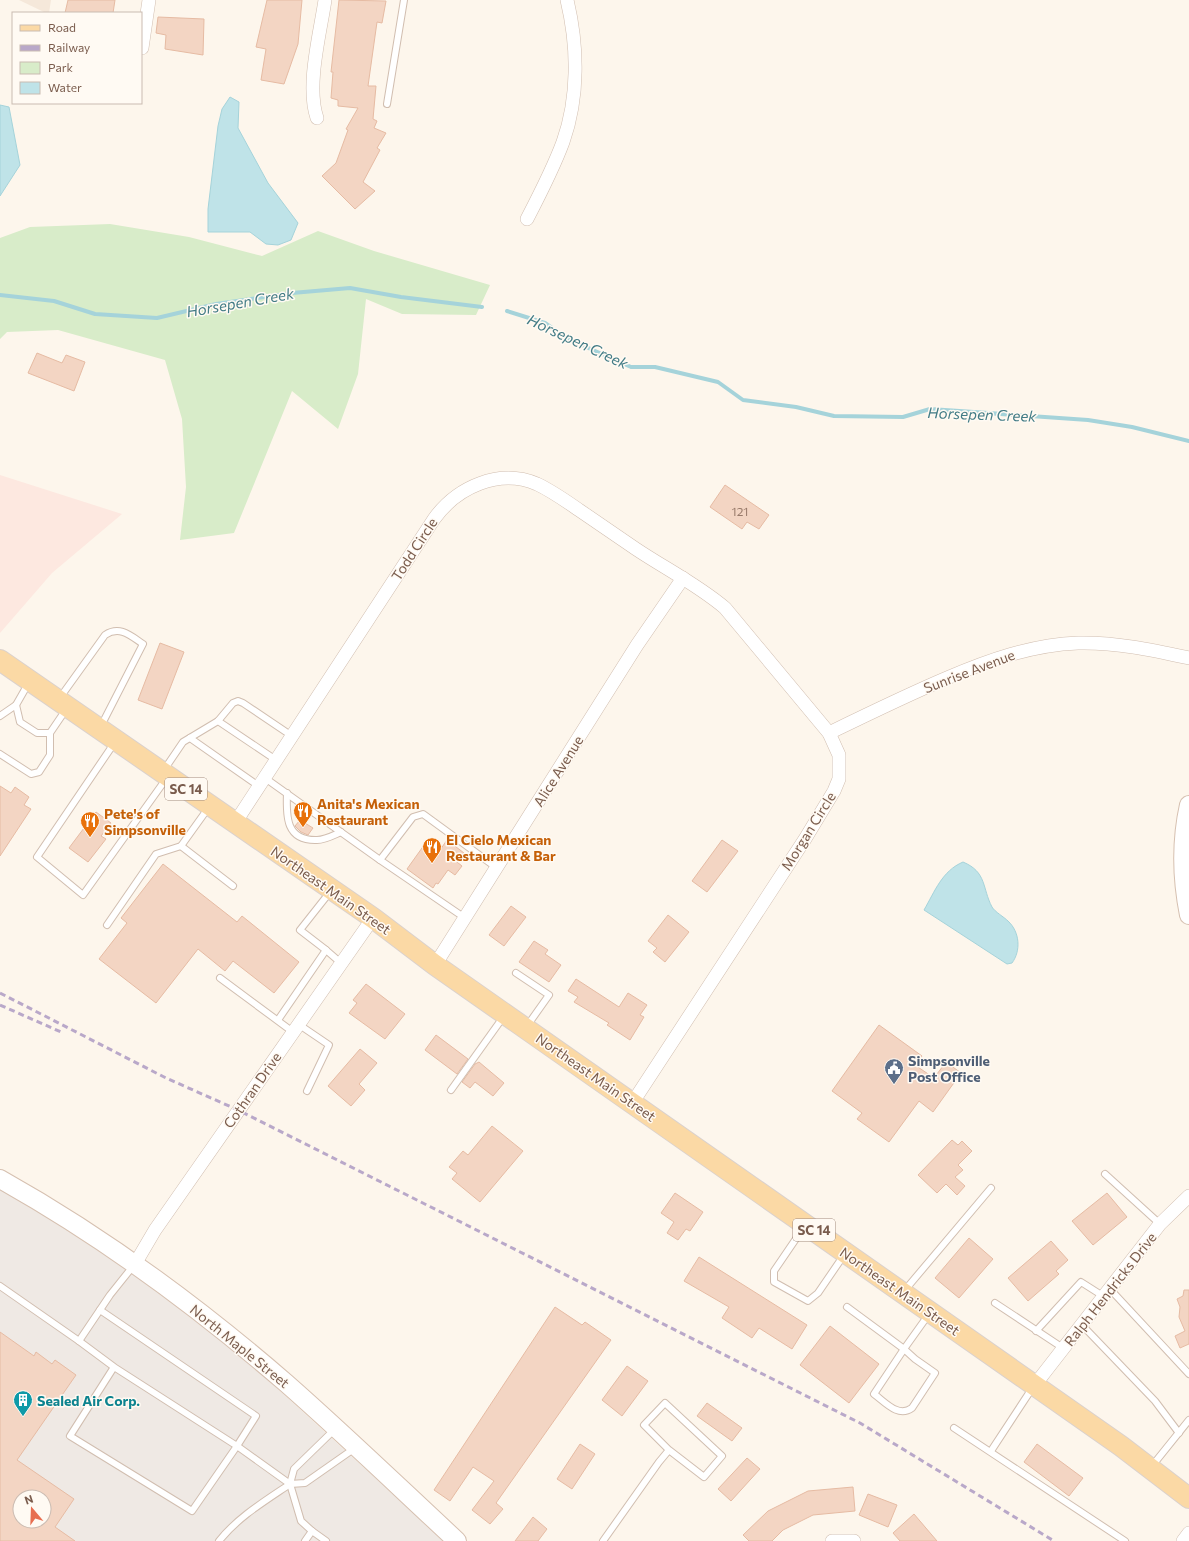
<svg xmlns="http://www.w3.org/2000/svg" width="1189" height="1541" viewBox="0 0 1189 1541" font-family="Commissioner,sans-serif">
<style>
.residential{fill:#f5e8da}
.commercial{fill:#fde8e0}
.industrial{fill:#efe9e4;fill-rule:evenodd}
.green{fill:#d8ecc9}
.water{fill:#bfe3e8;stroke:#a5d3da}
.lines{fill:none;stroke-linecap:round;stroke-linejoin:round}
.stream{stroke:#a5d3da;stroke-width:4}
.building{fill:#f3d5c3;stroke:#e6bba3;fill-rule:evenodd}
.lane-casing{stroke:#d1beb0;stroke-width:8}
.street-casing{stroke:#d1beb0;stroke-width:14}
.secondary-casing{stroke:#d6c0b0;stroke-width:20}
.primary-casing{stroke:#dad1cd;stroke-width:22}
.lane{stroke:#fff;stroke-width:6}
.street{stroke:#fff;stroke-width:13}
.secondary{stroke:#fff;stroke-width:18}
.primary{stroke:#fbd9a5;stroke-width:20}
.rail{stroke:#b9a8c9;stroke-width:3;stroke-dasharray:6 4;stroke-linecap:butt}
.labels{text-anchor:middle;dominant-baseline:central;stroke-width:3;stroke-linejoin:round;paint-order:stroke}
.number-label{font-size:12px;fill:#987a6a}
.shield{fill:#fffaf3;stroke:#a28b7f;stroke-width:1}
.shield-label{font-size:13px;font-weight:bold;fill:#7a5c4d}
.street-label{font-size:14px;fill:#7a5c4d;stroke:#fffaf3}
.food-label{font-size:14px;font-weight:bold;fill:#c56008;stroke:#fffaf3;text-anchor:start}
.service-label{font-size:14px;font-weight:bold;fill:#4e5e75;stroke:#fffaf3;text-anchor:start}
.culture-label{font-size:14px;font-weight:bold;fill:#0d838f;stroke:#fffaf3;text-anchor:start}
.water-label{font-size:15px;font-style:italic;fill:#437c86;stroke:#fffaf3}
</style>
<rect width="100%" height="100%" fill="#fdf6ec"/>
<polygon class="residential" points="19,0 51,0 49,13 46,13"/>
<polygon class="commercial" points="0,475 122,514 52,573 0,633"/>
<path class="industrial" d="M0 1189 138 1261 361 1465 449 1541H0ZM20 1497H44V1521H20Z"/>
<polygon class="green" points="110,224 189,237 262,256 318,231 374,251 490,285 476,315 402,314 366,299 358,374 338,429 292,391 234,533 180,540 186,487 182,419 165,360 58,330 7,332 0,339 0,238 30,227"/>
<g class="water">
<polygon points="230,97 239,102 238,128 268,183 298,223 291,240 278,245 266,244 250,232 208,232 208,209 218,126 222,109"/>
<polygon points="0,105 9,107 20,165 0,196"/>
<path d="M963 862C987 872 982 888 992 907 995 912 1004 917 1008 921 1020 932 1021 951 1012 963L1007 964 924 910C935 891 942 871 963 862Z"/>
</g>
<g class="lines">
<g class="stream">
<polyline points="0,295 54,301 95,314 157,318 216,304 292,293 350,288 401,297 482,307"/>
<polyline points="507,311 545,323 566,338 631,367 655,367 718,382 743,400 796,407 834,416 903,417 930,409 1088,420 1132,427 1189,441"/>
</g>
</g>
<g class="building">
<polygon points="68,0 115,0 113,13 65,13"/>
<polygon points="267,0 302,0 298,44 284,84 261,80 266,49 256,47"/>
<polygon points="339,0 386,1 382,23 377,22 368,86 376,86 373,119 377,121 374,128 386,133 377,148 380,150 363,182 375,191 355,209 322,176 336,163 348,130 346,129 358,108 338,106 338,100 331,98 333,72 331,72"/>
<polygon points="158,17 204,19 203,55 165,49 166,35 156,33"/>
<polygon points="37,353 62,363 66,355 85,362 74,391 28,373"/>
<polygon points="725,485 769,515 759,529 747,522 742,529 710,507"/>
<polygon points="160,643 184,652 162,709 138,700"/>
<polygon points="0,786 11,793 15,787 29,797 24,805 31,809 0,856"/>
<polygon points="96,812 111,823 101,836 106,839 88,862 69,848"/>
<polygon points="300,820 313,828 308,835 301,832 295,826"/>
<polygon points="447,840 464,853 457,862 462,866 455,875 448,870 438,884 436,883 433,888 407,869 427,841 440,850"/>
<polygon points="722,840 738,851 707,892 692,881"/>
<polygon points="163,864 237,922 242,916 299,962 274,993 233,961 225,971 198,949 156,1003 99,959 127,923 121,918"/>
<polygon points="511,906 526,917 504,946 489,935"/>
<polygon points="668,915 689,932 665,962 653,952 657,948 648,941"/>
<polygon points="534,941 548,950 545,954 561,965 549,982 519,962"/>
<polygon points="576,979 619,1007 628,993 647,1005 640,1015 644,1017 630,1040 607,1025 609,1023 574,1002 578,997 568,991"/>
<polygon points="366,984 405,1014 385,1039 349,1013 357,1003 353,1000"/>
<polygon points="879,1025 922,1056 915,1065 934,1078 946,1062 961,1073 933,1112 919,1101 889,1142 857,1119 862,1113 832,1091"/>
<polygon points="436,1035 468,1059 457,1074 425,1050"/>
<polygon points="360,1049 377,1063 359,1084 365,1090 351,1106 328,1086"/>
<polygon points="479,1062 504,1083 493,1096 475,1082 470,1088 462,1082 475,1064"/>
<polygon points="492,1126 523,1151 480,1202 452,1179 457,1173 449,1167 463,1151 468,1155"/>
<polygon points="952,1140 958,1145 962,1141 972,1151 958,1165 963,1170 955,1177 965,1186 957,1195 946,1184 937,1193 918,1175"/>
<polygon points="675,1193 703,1212 690,1231 686,1229 678,1240 667,1233 674,1222 661,1213"/>
<polygon points="1107,1193 1127,1217 1093,1245 1072,1221"/>
<polygon points="969,1238 993,1259 959,1298 935,1278"/>
<polygon points="1051,1241 1068,1260 1056,1271 1059,1274 1028,1301 1008,1278"/>
<polygon points="699,1257 807,1325 792,1349 759,1328 752,1338 722,1318 729,1307 684,1281"/>
<polygon points="1184,1290 1189,1290 1189,1344 1180,1348 1175,1336 1185,1331 1179,1317 1180,1307 1177,1299 1183,1296"/>
<polygon points="555,1307 582,1325 585,1322 611,1340 496,1503 503,1509 490,1524 472,1510 494,1481 473,1467 450,1501 434,1490"/>
<polygon points="830,1326 879,1364 849,1403 800,1365"/>
<path d="M0 1332 34 1356 36 1352 52 1364 55 1360 76 1375 17 1460 74 1499 55 1527 75 1541H0ZM20 1497H44V1521H20Z"/>
<polygon points="627,1366 648,1381 622,1416 602,1400"/>
<polygon points="707,1403 742,1428 732,1441 697,1416"/>
<polygon points="580,1444 595,1454 572,1489 557,1479"/>
<polygon points="1037,1444 1083,1478 1069,1496 1024,1462"/>
<polygon points="747,1458 760,1469 731,1501 718,1489"/>
<polygon points="853,1487 855,1511 813,1515 783,1530 772,1541 749,1541 743,1535 768,1511 808,1491"/>
<polygon points="868,1494 897,1505 888,1527 859,1515"/>
<polygon points="914,1514 937,1541 900,1541 893,1533"/>
<polygon points="533,1517 547,1529 538,1541 515,1541"/>
</g>
<g class="lines">
<g class="lane-casing">
<g id="lane">
<polyline points="387,104 404,0"/>
<polyline points="28,684 16,705 20,722 37,733 50,733 67,708"/>
<path d="M59 699 105 635C120 625 131 636 143 644L101 726"/>
<polyline points="0,716 16,705"/>
<polyline points="218,721 276,760"/>
<polyline points="190,738 260,787"/>
<polyline points="115,742 37,857 83,895 166,779"/>
<polyline points="0,754 31,774 39,772 50,755 50,733"/>
<polyline points="164,770 183,742 218,721 233,703 238,701 243,703 292,736"/>
<polyline points="265,778 380,860 413,817 423,814 497,868"/>
<path d="M287 793C286 817 286 841 317 840 325 840 334 835 341 832"/>
<polyline points="181,846 233,886"/>
<polyline points="380,860 465,918"/>
<polyline points="107,925 156,854 181,846 209,807"/>
<polyline points="326,950 341,963"/>
<polyline points="516,973 549,995 527,1026"/>
<polyline points="220,978 293,1032"/>
<polyline points="278,1020 326,950 300,930 330,892"/>
<polyline points="298,1024 329,1045 307,1091"/>
<polyline points="451,1090 504,1016"/>
<polyline points="1105,1174 1160,1224"/>
<polyline points="804,1227 774,1271 774,1282 808,1301 818,1293 844,1255"/>
<polyline points="0,1286 79,1341 110,1295 134,1265"/>
<polyline points="1109,1288 1189,1374"/>
<polyline points="905,1290 991,1188"/>
<polyline points="995,1303 1063,1348"/>
<polyline points="847,1307 904,1349 929,1314"/>
<polyline points="100,1310 256,1416 237,1446 290,1484 301,1521 312,1531 326,1541"/>
<polyline points="1082,1325 1155,1401 1179,1433"/>
<polyline points="1036,1331 1081,1282 1103,1296"/>
<polyline points="79,1341 114,1367 70,1436 192,1511 237,1446 114,1367"/>
<path d="M904 1349 915 1359 935 1373 912 1408C898 1418 885 1402 874 1394Z"/>
<polyline points="954,1428 1125,1541"/>
<polyline points="334,1430 294,1469 290,1484 305,1483 355,1448"/>
<polyline points="991,1451 1033,1387"/>
<polyline points="1152,1466 1189,1420"/>
<path d="M219 1541C238 1517 265 1501 290 1484"/>
<polyline points="305,1541 312,1531"/>
<polyline points="603,1541 659,1462 669,1450 704,1477 722,1456 665,1403 644,1425 669,1450"/>
</g>
</g>
<g class="street-casing">
<g id="street">
<polyline points="142,48 149,0"/>
<path d="M317 118C306 86 320 34 325 0"/>
<path d="M527 219C540 194 553 169 563 142 579 97 578 46 567 0"/>
<path d="M829 733C868 714 907 695 947 678 989 660 1031 645 1078 643 1115 642 1152 650 1189 658"/>
<path d="M235 823 434 519C457 487 499 468 537 484 552 491 566 501 579 510 598 523 617 536 636 549 666 569 698 585 725 608L829 733 839 755V779L834 791 805 839 633 1102"/>
<polyline points="435,965 637,645 683,578"/>
<polyline points="135,1264 155,1230 373,918"/>
<polyline points="1034,1386 1160,1224 1189,1196"/>
<polyline points="832,1541 854,1541"/>
<polyline points="1183,1541 1189,1533"/>
</g>
</g>
<g class="secondary-casing">
<g id="secondary">
<path d="M1189 805C1181 841 1182 880 1189 915"/>
<path d="M0 1179C102 1236 197 1306 286 1383 344 1434 400 1488 457 1541"/>
</g>
</g>
<g class="primary-casing">
<polyline id="primary" points="0,660 373,918 435,965 1121,1446 1189,1498"/>
</g>
<use href="#lane" class="lane"/>
<use href="#street" class="street"/>
<use href="#secondary" class="secondary"/>
<use href="#primary" class="primary"/>
<g class="rail">
<polyline points="0,993 166,1078 238,1110 860,1423 1054,1541"/>
<polyline points="0,1005 61,1032"/>
</g>
</g>
<defs>
<g id="restaurant-pin" transform="scale(1)"><path d="M0 17L-7.5 6A9.5 9.5 0 1 1 7.5 6Z" fill="#e8710a" stroke="#fffaf3"/><path d="M-5-6h1v4h1v-4h1v4h1v-4h1v5L-1.5 .5V6h-2V.5L-5-1ZM5-6V6H3V1.5H1.5Q1.5-4 5-6Z" fill="#fff"/></g>
<g id="civic-pin" transform="scale(1)"><path d="M0 17L-7.5 6A9.5 9.5 0 1 1 7.5 6Z" fill="#5c6f8a" stroke="#fffaf3"/><path d="M-.6-6.5H3V-4.5H.6V-3L4-1V1h2V6H-6V1h2V-1L-.6-3ZM-1.2 2.5V6h2.4V2.5Z" fill="#fff"/></g>
<g id="building-pin" transform="scale(1)"><path d="M0 17L-7.5 6A9.5 9.5 0 1 1 7.5 6Z" fill="#0f9aa8" stroke="#fffaf3"/><path d="M-4-6H4V6H1V3H-1V6H-4ZM-2.5-4.3h1.7v1.8h-1.7ZM.8-4.3h1.7v1.8H.8ZM-2.5-1h1.7V.8h-1.7ZM.8-1h1.7V.8H.8Z" fill="#fff"/></g>
</defs>
<g fill-rule="evenodd">
<use href="#restaurant-pin" x="303" y="811"/>
<use href="#restaurant-pin" x="90" y="821"/>
<use href="#restaurant-pin" x="432" y="847"/>
<use href="#civic-pin" x="894" y="1068"/>
<use href="#building-pin" x="23" y="1400"/>
</g>
<g class="labels">
<g class="number-label">
<text x="740" y="511">121</text>
</g>
<g class="shield">
<rect x="165" y="778" width="42" height="22" rx="3"/>
<rect x="793" y="1219" width="42" height="22" rx="3"/>
</g>
<g class="shield-label">
<text x="186" y="789">SC 14</text>
<text x="814" y="1230">SC 14</text>
</g>
<g class="street-label">
<text transform="translate(414 549) rotate(-57)">Todd Circle</text>
<text transform="translate(969 671) rotate(-21)">Sunrise Avenue</text>
<text transform="translate(558 771) rotate(-58)">Alice Avenue</text>
<text transform="translate(808 831) rotate(-58)">Morgan Circle</text>
<text transform="translate(331 890) rotate(35)">Northeast Main Street</text>
<text transform="translate(596 1077) rotate(35)">Northeast Main Street</text>
<text transform="translate(252 1090) rotate(-55)">Cothran Drive</text>
<text transform="translate(1110 1289) rotate(-52)">Ralph Hendricks Drive</text>
<text transform="translate(900 1291) rotate(35)">Northeast Main Street</text>
<text transform="translate(240 1346) rotate(39)">North Maple Street</text>
</g>
<g class="food-label">
<text x="317" y="803">Anita's Mexican<tspan x="317" dy="16">Restaurant</tspan></text>
<text x="104" y="813">Pete's of<tspan x="104" dy="16">Simpsonville</tspan></text>
<text x="446" y="839">El Cielo Mexican<tspan x="446" dy="16">Restaurant &amp; Bar</tspan></text>
</g>
<g class="service-label">
<text x="908" y="1060">Simpsonville<tspan x="908" dy="16">Post Office</tspan></text>
</g>
<g class="culture-label">
<text x="37" y="1400">Sealed Air Corp.</text>
</g>
<g class="water-label">
<text transform="translate(240 302) rotate(-10)">Horsepen Creek</text>
<text transform="translate(578 341) rotate(25)">Horsepen Creek</text>
<text transform="translate(982 414) rotate(2)">Horsepen Creek</text>
</g>
</g>
<rect x="12" y="12" width="130" height="92" fill="#fffaf3" stroke="#cabbb1"/>
<rect x="20" y="25" width="20" height="6" fill="#fbd9a5" stroke="#cabbb1"/>
<text x="48" y="32" font-size="12" fill="#7a5c4d">Road</text>
<rect x="20" y="45" width="20" height="6" fill="#b9a8c9" stroke="#cabbb1"/>
<text x="48" y="52" font-size="12" fill="#7a5c4d">Railway</text>
<rect x="20" y="62" width="20" height="12" fill="#d8ecc9" stroke="#cabbb1"/>
<text x="48" y="72" font-size="12" fill="#7a5c4d">Park</text>
<rect x="20" y="82" width="20" height="12" fill="#bfe3e8" stroke="#cabbb1"/>
<text x="48" y="92" font-size="12" fill="#7a5c4d">Water</text>
<g transform="translate(32 1509) rotate(341)"><circle r="19" fill="#fffaf3" stroke="#cabbb1"/>
<path d="M0-3L7 15L0 10L-7 15Z" fill="#e76f51"/>
<text y="-6" font-size="11" font-weight="bold" text-anchor="middle" fill="#7a5c4d">N</text>
</g>
</svg>
